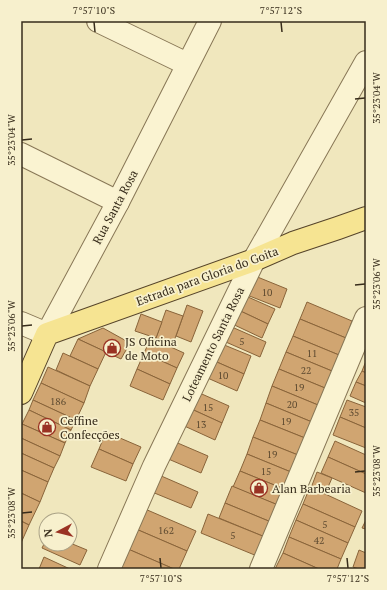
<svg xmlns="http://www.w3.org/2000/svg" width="387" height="590" viewBox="0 0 387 590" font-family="'PT Serif',serif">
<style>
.building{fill:#d0a571;stroke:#89643a}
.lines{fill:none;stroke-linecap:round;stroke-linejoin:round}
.minor-casing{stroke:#887756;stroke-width:24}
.major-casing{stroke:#56442a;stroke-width:24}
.minor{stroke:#faf3d1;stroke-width:22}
.major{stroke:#f6e492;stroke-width:22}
.ticks{fill:none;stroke:#372c1b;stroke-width:1.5}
.labels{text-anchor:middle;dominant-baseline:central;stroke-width:3.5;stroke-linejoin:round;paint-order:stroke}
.number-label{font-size:10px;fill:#5d4a30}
.street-label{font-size:12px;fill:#372c1b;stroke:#f7f0cd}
.poi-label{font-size:12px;fill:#372c1b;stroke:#f7f0cd;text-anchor:start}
.neatline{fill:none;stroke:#372c1b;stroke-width:1.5}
.ticks-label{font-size:10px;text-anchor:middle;fill:#372c1b}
</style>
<rect width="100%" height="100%" fill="#f0e7bd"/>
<g class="building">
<polygon points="255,276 287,289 280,308 247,295"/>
<polygon points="239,293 275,309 268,324 232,307"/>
<polygon points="307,302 352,321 346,338 300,319"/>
<polygon points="187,305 203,311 191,342 176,336"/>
<polygon points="232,307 268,324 262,338 226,321"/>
<polygon points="166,310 183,316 173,344 156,338"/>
<polygon points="141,314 162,322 156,338 135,331"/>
<polygon points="300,319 346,338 339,355 293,336"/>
<polygon points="225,324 266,342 260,357 219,339"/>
<polygon points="103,328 130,343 121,359 78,339"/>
<polygon points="293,336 339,355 332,371 286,352"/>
<polygon points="151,338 184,353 177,368 144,353"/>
<polygon points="78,339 106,352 98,369 70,356"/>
<polygon points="217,342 251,356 244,374 210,359"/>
<polygon points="286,352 332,371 325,388 279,369"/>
<polygon points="63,353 98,369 90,386 56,370"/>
<polygon points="144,353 177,368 170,384 137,369"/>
<polygon points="210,359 244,374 237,391 203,376"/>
<polygon points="366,361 366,373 362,371"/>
<polygon points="48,367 90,386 84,403 41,383"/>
<polygon points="137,369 170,384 163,400 130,386"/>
<polygon points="279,369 325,388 318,405 272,386"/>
<polygon points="362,371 366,373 366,386 356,382"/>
<polygon points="356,382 366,386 366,403 350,396"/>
<polygon points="41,383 84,403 76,420 33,400"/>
<polygon points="272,386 318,405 312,422 266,403"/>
<polygon points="195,391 229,406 222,423 187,407"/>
<polygon points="33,400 76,420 71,430 29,410"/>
<polygon points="347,400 366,407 366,428 340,417"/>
<polygon points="266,403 312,422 305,438 260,420"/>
<polygon points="187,407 222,423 215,440 180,424"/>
<polygon points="29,410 71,430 65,443 22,424"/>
<polygon points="340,417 366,428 366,448 333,435"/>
<polygon points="260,420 305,438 298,455 253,437"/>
<polygon points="22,424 65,443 60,456 21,438 21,427"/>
<polygon points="106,432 141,447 133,464 99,449"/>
<polygon points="253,437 298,455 291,472 247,454"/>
<polygon points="21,438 60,456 54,468 21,453"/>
<polygon points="173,441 208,456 201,473 166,458"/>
<polygon points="335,441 366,455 366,474 328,457"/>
<polygon points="99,449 133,464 126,481 91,467"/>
<polygon points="21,453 54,468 48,482 21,470"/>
<polygon points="247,454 291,472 284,489 240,471"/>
<polygon points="328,457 366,474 366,493 321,473"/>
<polygon points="21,470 48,482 40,502 21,493"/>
<polygon points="240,471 284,489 278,505 233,487"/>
<polygon points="317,472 332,478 325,494 311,488"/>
<polygon points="159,475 198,492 191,508 152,492"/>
<polygon points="232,486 278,505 271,522 225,503"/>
<polygon points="310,487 362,511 355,527 303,504"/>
<polygon points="21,493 40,502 29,525 21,521"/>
<polygon points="225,503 271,522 265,537 219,518"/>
<polygon points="303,504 355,527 348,543 296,520"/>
<polygon points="145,509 196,531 187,551 136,529"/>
<polygon points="208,514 265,537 257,556 201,533"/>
<polygon points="296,520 348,543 341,559 289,537"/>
<polygon points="366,520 366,529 362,528"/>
<polygon points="21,521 29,525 21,543"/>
<polygon points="136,529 187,551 179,569 174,569 128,549"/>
<polygon points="289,537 341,559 337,569 319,569 283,553"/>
<polygon points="46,540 46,544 70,544 70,543 87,550 80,565 42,548"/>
<polygon points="128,549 174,569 120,569"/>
<polygon points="359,550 366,553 366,569 359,569 353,567"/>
<polygon points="283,553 319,569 275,569"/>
<polygon points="44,557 70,569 39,569"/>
</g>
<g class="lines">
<g class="minor-casing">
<g id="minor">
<polyline points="98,21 187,64"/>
<polyline points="21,154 118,202"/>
<polyline points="21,323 47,334 118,202 210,21"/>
<polyline points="109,569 154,466 254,260 366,62"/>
<polyline points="261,569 366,318"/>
</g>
</g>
<g class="major-casing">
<polyline id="major" points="21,393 47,334 254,260 293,243 338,228 366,218"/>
</g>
<use href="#minor" class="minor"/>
<use href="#major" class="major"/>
</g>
<path class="ticks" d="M94 22 95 32M281 22 282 32M355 99 365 98M22 140 32 139M355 285 365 284M22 326 32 325M355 472 365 471M22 513 32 512M160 558 161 568M347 558 348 568"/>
<defs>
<g id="shop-ring" transform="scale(0.9)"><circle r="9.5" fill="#f7f0cd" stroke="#9a3223" stroke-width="1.5"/><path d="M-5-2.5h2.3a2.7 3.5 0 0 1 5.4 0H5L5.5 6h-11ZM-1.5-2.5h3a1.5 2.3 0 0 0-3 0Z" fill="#9a3223"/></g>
</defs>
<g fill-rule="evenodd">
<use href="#shop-ring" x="112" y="348"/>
<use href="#shop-ring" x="47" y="427"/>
<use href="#shop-ring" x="259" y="488"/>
</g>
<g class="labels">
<g class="number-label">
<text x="267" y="292">10</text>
<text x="242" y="341">5</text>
<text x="312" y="353">11</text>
<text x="306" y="370">22</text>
<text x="223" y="375">10</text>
<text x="299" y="387">19</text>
<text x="58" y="401">186</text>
<text x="292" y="404">20</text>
<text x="208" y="407">15</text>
<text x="354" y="412">35</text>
<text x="286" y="421">19</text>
<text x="201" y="424">13</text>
<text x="272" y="454">19</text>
<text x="266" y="471">15</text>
<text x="325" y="524">5</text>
<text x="166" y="530">162</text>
<text x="233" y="535">5</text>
<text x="319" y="540">42</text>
</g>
<g class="street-label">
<text transform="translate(115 207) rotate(-62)">Rua Santa Rosa</text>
<text transform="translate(207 276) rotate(-20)">Estrada para Gloria do Goita</text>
<text transform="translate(213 344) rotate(-64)">Loteamento Santa Rosa</text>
</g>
<g class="poi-label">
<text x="125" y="341">JS Oficina<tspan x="125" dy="14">de Moto</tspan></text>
<text x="60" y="420">Ceffine<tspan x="60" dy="14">Confecções</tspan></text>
<text x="272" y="488">Alan Barbearia</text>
</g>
</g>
<rect width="387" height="590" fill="none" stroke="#f7f0cd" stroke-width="44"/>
<g transform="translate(58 532) rotate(263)"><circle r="19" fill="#f7f0cd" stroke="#aaa286"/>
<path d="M0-3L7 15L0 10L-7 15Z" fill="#9a3223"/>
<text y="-6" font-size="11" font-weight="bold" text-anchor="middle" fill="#372c1b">N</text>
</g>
<rect x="22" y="22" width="343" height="546" class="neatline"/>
<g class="ticks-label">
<text x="94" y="14">7°57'10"S</text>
<text x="281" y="14">7°57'12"S</text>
<text transform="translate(376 98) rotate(-90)" y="4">35°23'04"W</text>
<text transform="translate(11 140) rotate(-90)" y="4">35°23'04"W</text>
<text transform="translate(376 284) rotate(-90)" y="4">35°23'06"W</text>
<text transform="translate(11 326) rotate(-90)" y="4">35°23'06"W</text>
<text transform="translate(376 471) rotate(-90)" y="4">35°23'08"W</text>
<text transform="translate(11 513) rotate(-90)" y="4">35°23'08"W</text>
<text x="161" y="582">7°57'10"S</text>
<text x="348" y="582">7°57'12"S</text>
</g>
</svg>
